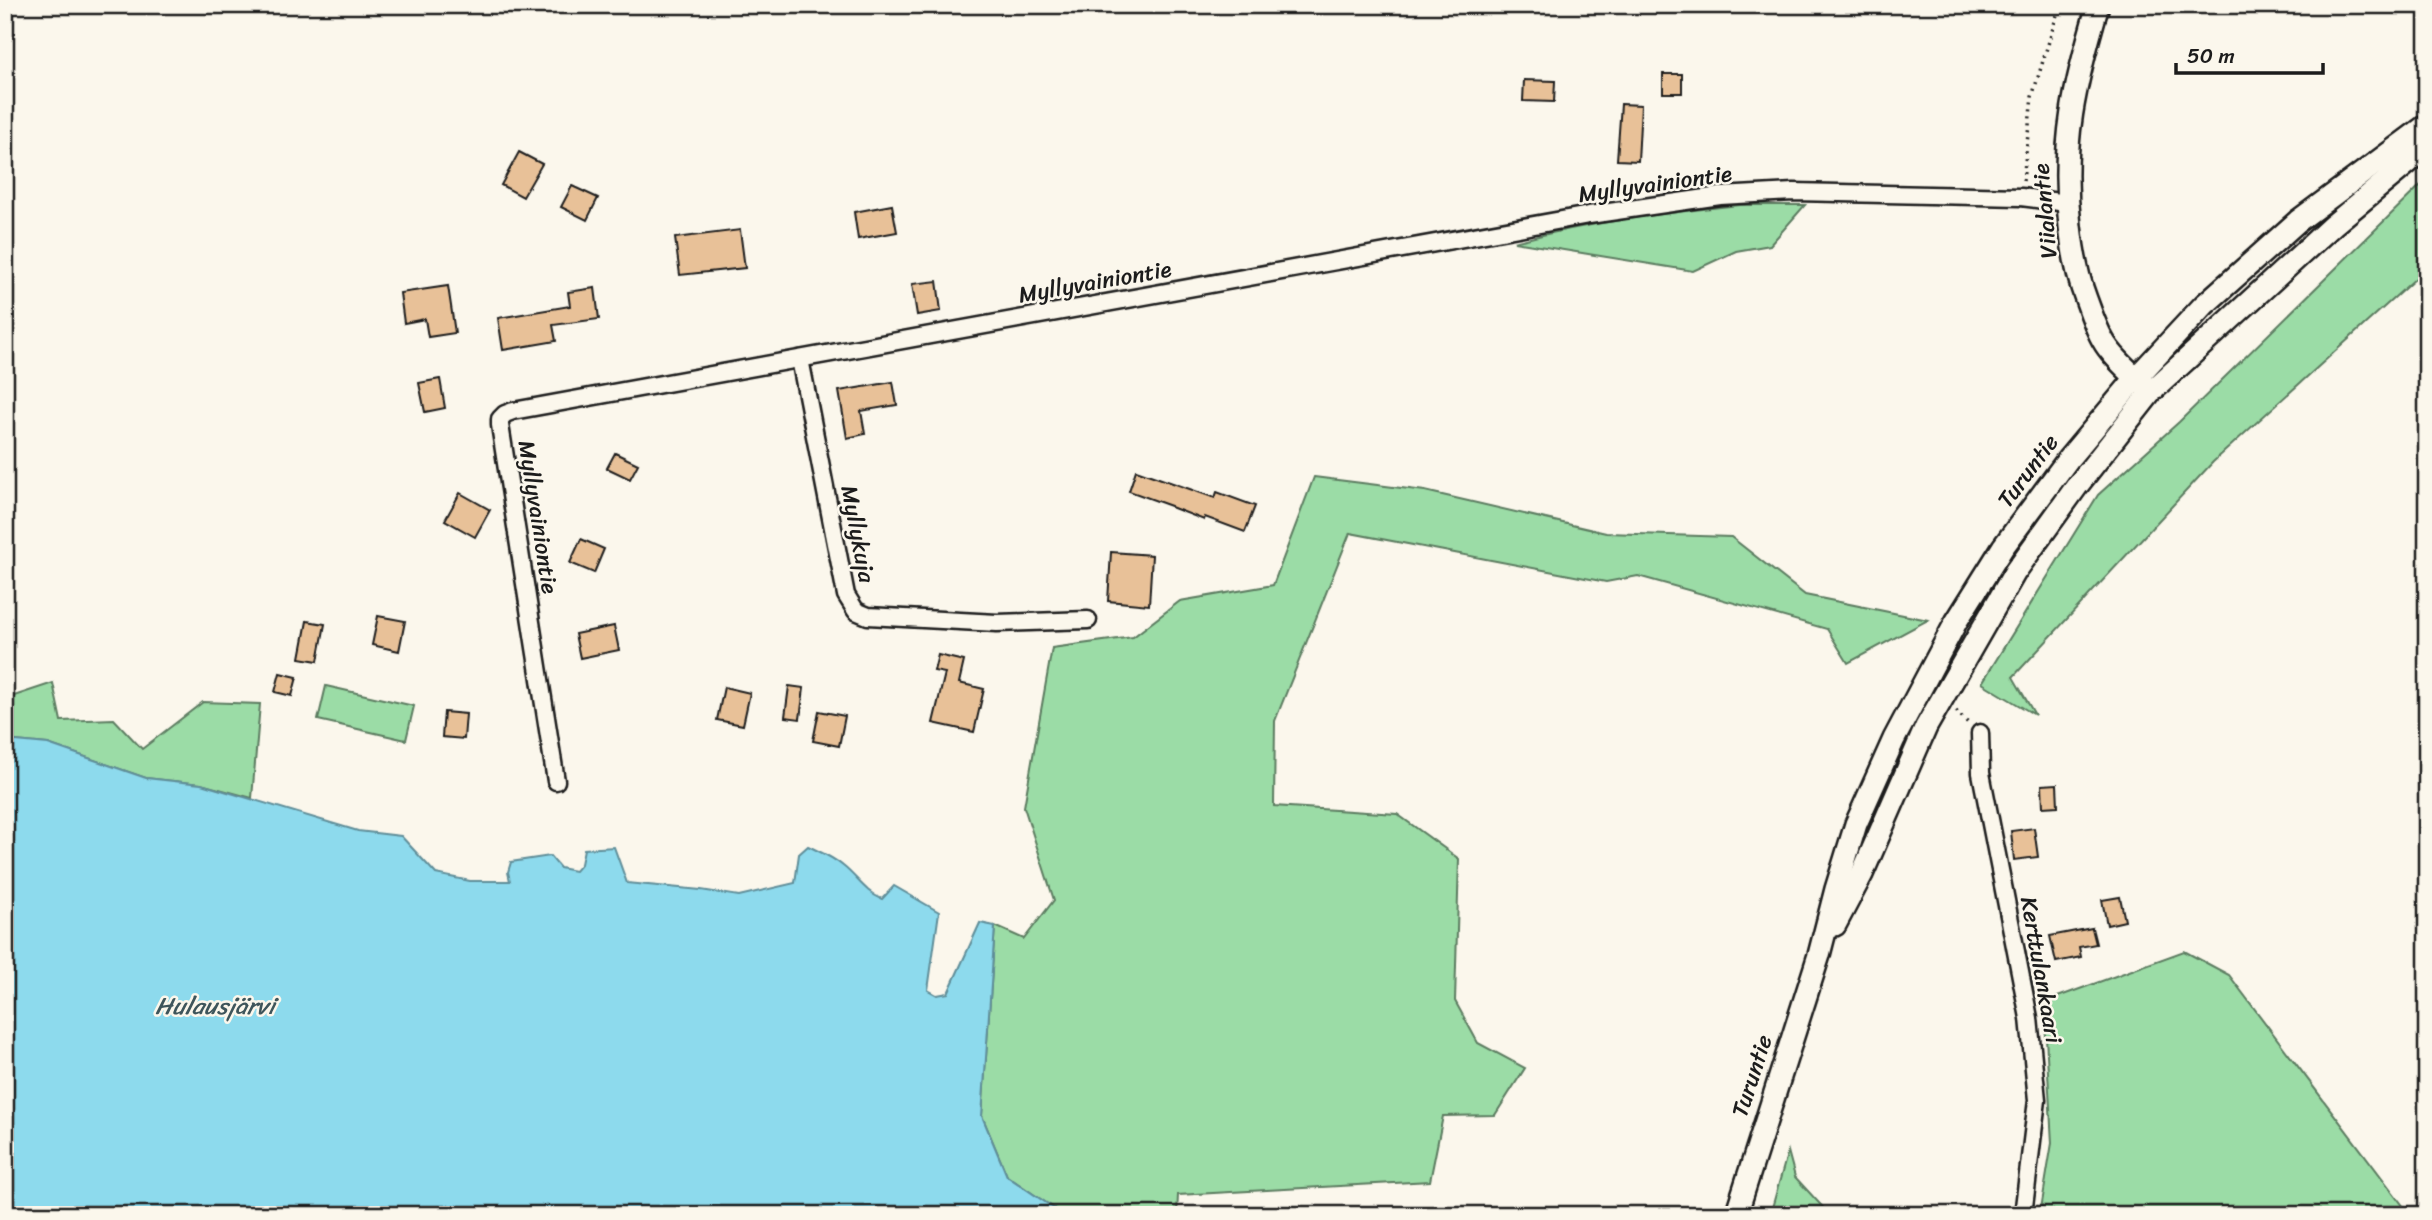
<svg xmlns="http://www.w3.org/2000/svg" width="2432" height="1220" viewBox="0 0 2432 1220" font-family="Sriracha,sans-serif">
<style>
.green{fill:#9bdca6;stroke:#5c7c61;stroke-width:2}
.water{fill:#8ddaed;stroke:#608e99;stroke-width:2}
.building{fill:#e8c198;stroke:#1c1c1c;stroke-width:2}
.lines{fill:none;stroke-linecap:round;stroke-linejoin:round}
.street-casing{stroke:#1c1c1c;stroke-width:21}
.secondary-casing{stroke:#1c1c1c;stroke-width:26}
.path{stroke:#1c1c1c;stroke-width:3.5;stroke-dasharray:2 5;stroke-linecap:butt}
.street{stroke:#fbf7ec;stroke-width:16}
.secondary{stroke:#fbf7ec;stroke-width:21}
.labels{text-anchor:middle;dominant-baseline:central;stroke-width:5;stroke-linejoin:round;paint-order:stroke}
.street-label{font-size:23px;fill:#1c1c1c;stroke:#fbf7ec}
.water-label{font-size:24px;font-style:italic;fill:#3e555b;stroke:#fbf7ec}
</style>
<rect width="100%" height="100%" fill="#fbf7ec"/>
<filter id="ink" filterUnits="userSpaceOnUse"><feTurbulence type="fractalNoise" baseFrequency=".0143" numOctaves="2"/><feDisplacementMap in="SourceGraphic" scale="14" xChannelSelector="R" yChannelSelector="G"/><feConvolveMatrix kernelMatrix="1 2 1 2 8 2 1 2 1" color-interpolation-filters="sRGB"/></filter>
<g filter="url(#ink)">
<g class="green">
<polygon points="2427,179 2427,268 2213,462 2013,677 2035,715 1982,683 2098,495 2179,422"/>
<path d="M1740 205H1805L1770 245 1736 251 1693 271 1514 242C1590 222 1662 213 1740 205Z"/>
<polygon points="1314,477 1425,491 1606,533 1731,537 1805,595 1928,620 1848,663 1827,629 1638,576 1606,582 1350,533 1275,721 1274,806 1397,814 1459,859 1455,1001 1478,1043 1525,1068 1495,1115 1443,1116 1430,1181 1178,1195 1177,1215 1058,1215 1058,1211 1007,1176 982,1116 995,926 1024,939 1054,900 1024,807 1052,648 1133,637 1180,601 1273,585"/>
<polygon points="53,683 61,721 114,719 142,749 203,702 260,704 252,798 201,784 146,778 48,744 5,740 5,699"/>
<polygon points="326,686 414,706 406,740 318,720"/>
<polygon points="2184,951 2229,975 2410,1215 2040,1215 2052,1143 2044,1002"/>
<polygon points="1788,1151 1795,1177 1830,1215 1770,1215"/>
</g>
<path class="water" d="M5 740 48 744 146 778 201 784 358 831 401 836 436 874 470 881H510L508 872 511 862 550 856 560 868 575 871 581 864 584 849 614 847 627 883 701 890 739 896 795 883 799 854 808 846C820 852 833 857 843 866 857 877 865 892 882 899L894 886 939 912 928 990 937 995 948 993 980 923 995 926 982 1116 1007 1176 1058 1211V1215H5Z"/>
<g class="building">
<rect x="1663" y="74" width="19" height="19"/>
<polygon points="1524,80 1555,81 1554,102 1523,101"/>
<polygon points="1621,104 1641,105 1638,161 1617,160"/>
<polygon points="519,152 542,164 523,197 501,185"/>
<polygon points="572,186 598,198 587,220 561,207"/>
<polygon points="892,205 897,232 858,239 854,212"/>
<polygon points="740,230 745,268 680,275 675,238"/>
<polygon points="937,281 941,311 917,315 912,284"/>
<polygon points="448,286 455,333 428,337 425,319 404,323 400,293"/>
<polygon points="595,288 599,319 553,325 556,341 503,350 498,318 570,306 568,292"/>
<polygon points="440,379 445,408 425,412 419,383"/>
<polygon points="893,382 897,405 861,411 865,434 847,438 839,391"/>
<polygon points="615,453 638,464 630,479 607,468"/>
<polygon points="1136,470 1215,498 1217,492 1255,506 1245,532 1205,517 1204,520 1171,507 1171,506 1129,491"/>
<polygon points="460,493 490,510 475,537 445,520"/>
<polygon points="581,539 604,549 594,573 570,563"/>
<polygon points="1111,552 1152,555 1149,605 1108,601"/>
<polygon points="378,616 405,621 399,651 372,645"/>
<polygon points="307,621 325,624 318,661 300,658"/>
<polygon points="614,626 619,650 580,658 575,634"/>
<polygon points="938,655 964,661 959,683 984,689 974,732 933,723 945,673 934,671"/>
<polygon points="280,673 297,677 292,696 275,692"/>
<polygon points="789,686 804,688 800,719 785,717"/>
<polygon points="724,687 750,693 743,725 717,720"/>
<polygon points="819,711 845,716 839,746 813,741"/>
<polygon points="444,712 466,714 464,739 442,737"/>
<polygon points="2057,784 2058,806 2043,807 2042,785"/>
<polygon points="2034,828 2038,857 2014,860 2011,831"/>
<polygon points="2120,897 2125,921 2107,925 2102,900"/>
<polygon points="2092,928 2096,944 2079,947 2081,957 2056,962 2050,936"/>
</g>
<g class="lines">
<g class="street-casing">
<g id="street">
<polyline points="800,359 846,595 856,611 868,616 997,623 1088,620"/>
<polyline points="1980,733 1981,773 2029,1018 2037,1100 2023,1215"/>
<polyline points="556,781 500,425 500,419 505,414 513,411 1589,215 1720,196 1794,192 2021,197 2067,203"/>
</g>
</g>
<g class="secondary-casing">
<g id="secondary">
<path d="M2098 5C2075 83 2060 144 2070 226 2073 252 2077 276 2086 299 2092 315 2098 335 2108 348 2118 362 2133 375 2145 386"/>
<polyline points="1835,925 1862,874 1926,727 2015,572 2077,486 2151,392 2333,225 2427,147"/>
<polyline points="1736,1215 1819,955 1836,889 1856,824 1894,739 1956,622 2003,547 2069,458 2136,378 2204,305 2298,221 2427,125"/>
</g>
</g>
<g class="path">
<polyline points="2023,181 2032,97 2060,5"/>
<polyline points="1956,711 1968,723"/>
</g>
<use href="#street" class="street"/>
<use href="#secondary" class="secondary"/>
</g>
</g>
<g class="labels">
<g class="street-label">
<text transform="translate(1655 184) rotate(-8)">Myllyvainiontie</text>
<text transform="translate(2045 211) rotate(-95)">Viialantie</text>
<text transform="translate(1095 282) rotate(-10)">Myllyvainiontie</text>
<text transform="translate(2028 471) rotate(-53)">Turuntie</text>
<text transform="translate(538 517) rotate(81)">Myllyvainiontie</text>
<text transform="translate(858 534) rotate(79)">Myllykuja</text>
<text transform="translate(2041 970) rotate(80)">Kerttulankaari</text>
<text transform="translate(1752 1076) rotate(-72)">Turuntie</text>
</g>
<g class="water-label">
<text x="215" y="1006">Hulausjärvi</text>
</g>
</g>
<rect width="2432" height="1220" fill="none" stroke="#fbf7ec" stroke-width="28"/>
<rect x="14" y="14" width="2404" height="1192" fill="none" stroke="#1c1c1c" stroke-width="2.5" filter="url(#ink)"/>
<path d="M2176 63v10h147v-10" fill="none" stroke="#1c1c1c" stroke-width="3.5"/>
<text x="2187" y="63" font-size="21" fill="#1c1c1c" stroke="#fbf7ec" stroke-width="5" paint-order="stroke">50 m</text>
</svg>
